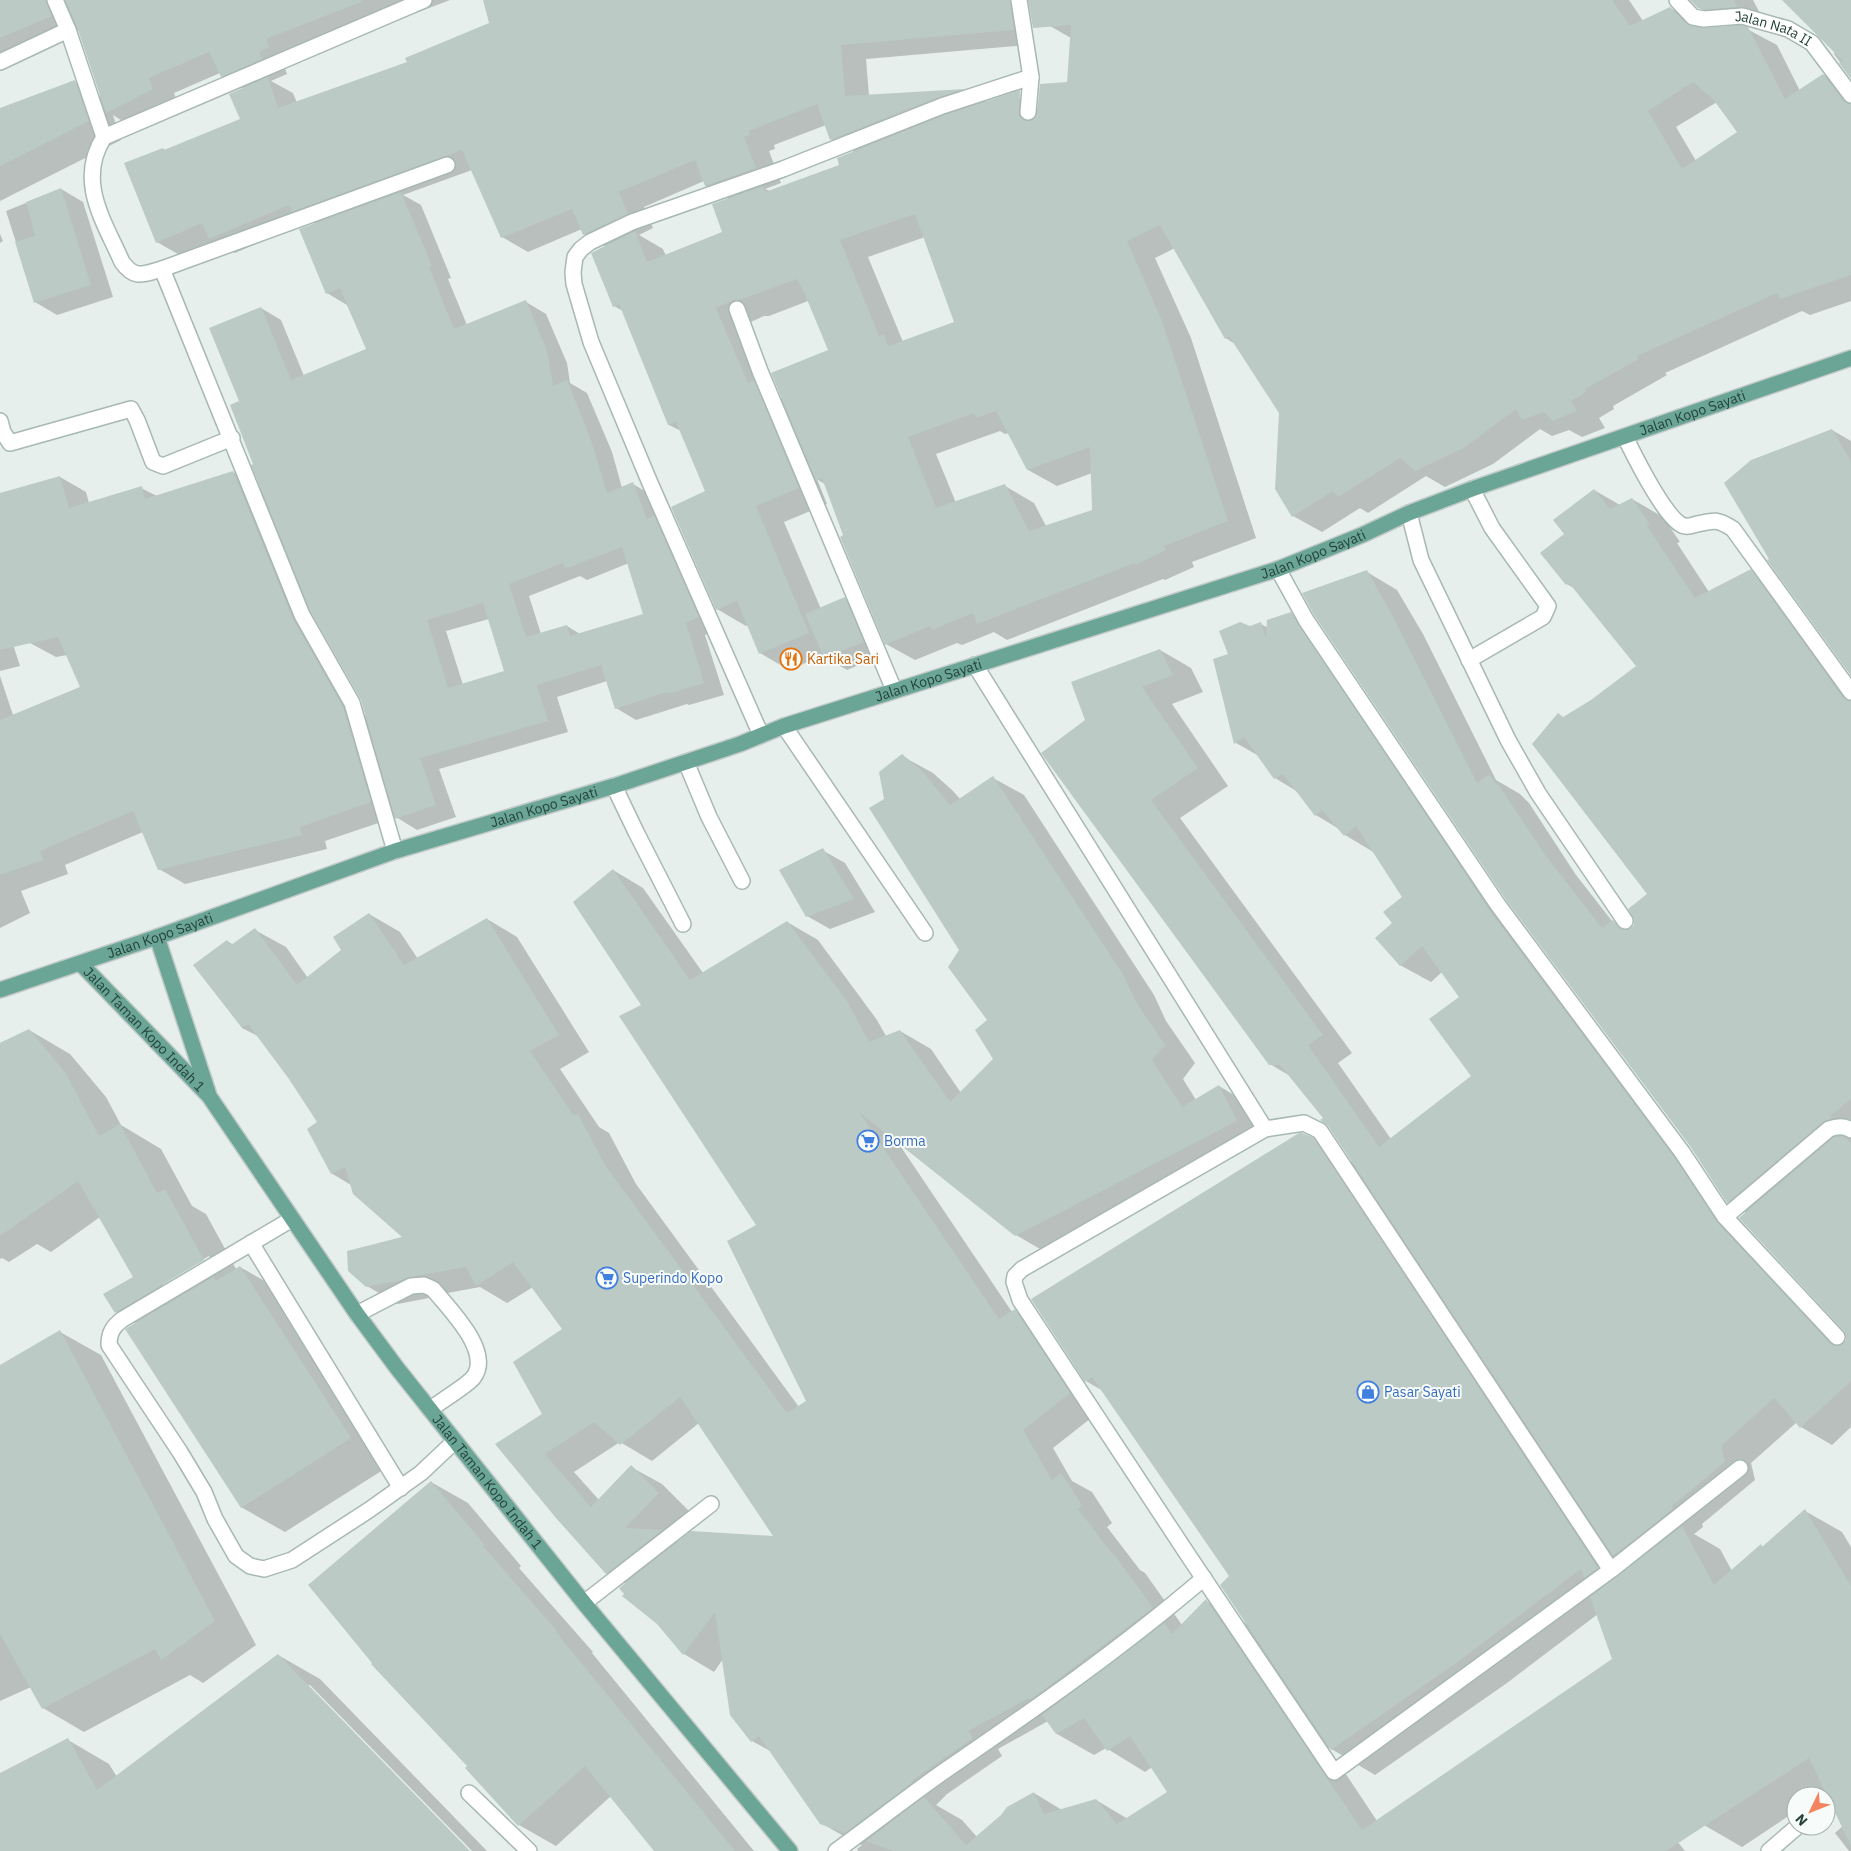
<svg xmlns="http://www.w3.org/2000/svg" width="1851" height="1851" viewBox="0 0 1851 1851" font-family="'IBM Plex Sans',sans-serif">
<style>
.shadow{fill:#0003;fill-rule:evenodd}
.building{fill:#bbcac4;fill-rule:evenodd}
.lines{fill:none;stroke-linecap:round;stroke-linejoin:round}
.minor-casing{stroke:#a8b8b2;stroke-width:18}
.major-casing{stroke:#c2cac8;stroke-width:18}
.minor{stroke:#fff;stroke-width:15}
.major{stroke:#6aa596;stroke-width:15}
.labels{text-anchor:middle;dominant-baseline:central;stroke-width:4;stroke-linejoin:round;paint-order:stroke}
.street-label{font-size:14px;fill:#24423a;stroke:#f7fbf9}
.food-label{font-size:14px;fill:#c56008;stroke:#f7fbf9;text-anchor:start}
.shop-label{font-size:14px;fill:#366cbe;stroke:#f7fbf9;text-anchor:start}
</style>
<rect width="100%" height="100%" fill="#e6efeb"/>
<g class="shadow">
<path d="M0 0H450L416 13 410 10 284 66 287 74 271 81 293 93 297 103 409 63 491 24 485 0H1017L1026 45 866 59 869 96 965 90 987 102 1013 94 1042 111 1068 84 1071 38 1050 26 1047 0H1629L1643 21 1670 8 1699 25 1704 30 1738 26 1728 24 1698 7 1692 0H1753L1765 23 1737 26 1747 29 1777 45 1800 91 1824 75 1851 91V301L1810 315 1802 311 1665 373 1667 375 1613 406 1614 409 1599 418 1605 428 1582 437 1569 430 1552 436 1540 429 1493 464 1445 487 1426 476 1368 513 1360 508 1322 532 1293 516 1280 413 1235 344 1226 338 1175 248 1155 258 1191 338 1256 538 1192 562 1194 567 1165 580 1163 579 1007 640 994 632 962 645 957 643 915 660 886 644 826 485 817 479 827 504 784 522 821 609 845 599 867 612 885 654 847 670 825 657 824 655 789 670 760 653 748 625 746 626 717 609 706 492 681 431 669 425 623 311 614 306 606 247 584 234 582 229 528 252 502 237 472 170 403 195 421 205 451 278 448 279 467 325 526 302 546 314 567 363 570 383 587 393 612 452 622 488 633 484 653 496 718 629 705 635 724 695 689 705 687 704 636 720 616 708 607 681 557 697 568 732 439 769 456 817 417 830 396 817 325 841 327 849 185 884 159 869 143 832 65 865 68 874 21 891 30 913 0 928V676L13 715 81 687 67 655 56 657 30 643 60 477 86 492 89 503 141 488 157 496 233 472 262 489 255 465 241 402 261 308 281 320 304 376 367 350 347 305 327 293 316 224 310 221 235 253 217 242 183 257 157 242 163 149 165 150 242 120 244 89 222 76 220 73 174 93 178 104 132 127 113 115 121 140 0 201V110L75 82 102 97 79 30 20 55 0 58ZM1717 102 1738 133 1696 161 1676 127ZM826 125 831 139 854 152 841 166 770 191 765 189 781 183 769 151 775 149 774 145ZM704 181 706 186 729 199 724 233 666 256 663 249 639 235 653 228 644 207ZM925 237 956 322 903 342 868 257ZM808 301 829 350 783 399 773 393 744 325 764 316H769ZM1000 431 1005 434 1009 433 1028 470 1057 486 1092 473 1093 511 1046 526 1034 503 1005 486 956 503 936 454ZM629 563 644 615 580 634 567 626 541 634 529 596 580 576 587 580ZM310 607 362 700 366 718 319 635 308 608ZM489 619 505 672 463 685 446 631Z"/>
<polygon points="1784,0 1851,0 1851,77 1834,54 1835,51"/>
<polygon points="61,189 83,202 113,297 57,315 35,302 6,211"/>
<polygon points="0,234 3,241 0,243"/>
<polygon points="1832,430 1851,441 1851,674"/>
<path d="M1594 490 1620 505 1632 499 1663 517 1680 542 1677 543 1709 592 1751 571 1781 588 1851 685V1427L1832 1445 1801 1427 1797 1422 1751 1463 1755 1480 1702 1524 1703 1527 1694 1534 1720 1549 1732 1571 1761 1546 1764 1547 1805 1511 1842 1532 1851 1547V1851H1849L1835 1833 1843 1826 1826 1792 1820 1796H1796V1811L1742 1847 1704 1825 1668 1830 1685 1851H858L857 1849 862 1845 852 1841 821 1823 772 1752 752 1741 723 1659 714 1672 684 1654 626 1584 607 1573 497 1445 543 1415 564 1330 533 1287 507 1303 480 1287 442 1294 434 1297 398 1304 367 1286 405 1237 351 1185 331 1173 318 1122 290 1078 260 1037 242 1028 227 941 234 945 255 930 286 947 308 978 343 950 369 914 400 932 418 959 487 919 517 937 589 1052 560 1069 599 1127 609 1133 636 1184 799 1407 808 1401 757 1226 642 1005 613 870 643 888 703 973 787 922 818 940 877 1020 886 1036 900 1031 931 1049 961 1093 995 1059 989 1020 960 950 886 799 902 756 933 773 952 790 961 800 993 778 1024 795 1154 995 1166 1021 1195 1063 1183 1079 1196 1100 1219 1086 1249 1104 1267 1138 1047 1253 1016 1235 897 1141 1012 1312 1015 1311 1045 1328 1100 1411 1053 1448 1072 1481 1092 1492 1112 1523 1107 1527 1140 1570 1145 1573 1182 1625 1206 1601 1247 1624 1230 1576 1103 1391 1086 1381 1313 1139 1354 1163 1325 1118 1290 1076 1270 1064 1087 721 1160 650 1191 668 1203 692 1172 704 1228 786 1180 818 1352 1053 1338 1063 1391 1139 1473 1076 1460 998 1442 972 1431 982 1400 965 1394 923 1404 897 1375 853 1345 835 1339 829 1316 815 1298 792 1275 778 1259 756 1236 743 1215 660 1230 654 1249 627 1261 624 1268 628 1291 614 1322 632 1521 930 1748 1241 1843 1344 1847 1340 1845 1330 1746 1213 1728 1202 1691 1146 1507 899 1367 572 1397 590 1423 634 1496 780 1520 794 1529 803 1576 875 1612 921 1628 930 1634 926 1649 894 1564 718 1592 701 1638 666 1577 590 1567 584 1566 535ZM699 1423 776 1537 680 1541 667 1534 689 1511 662 1484 631 1467 599 1500 574 1472 620 1442 652 1461ZM1617 1557 1632 1566 1626 1571ZM1598 1614 1613 1660 1377 1821 1328 1747 1375 1775 1507 1683ZM1048 1721 1057 1734 1094 1755 1106 1748 1145 1772 1152 1767 1169 1792 1128 1819 1096 1800 1062 1810 1034 1793 977 1837 962 1820 936 1805 947 1794 1002 1756 998 1749Z"/>
<polygon points="0,604 20,666 0,671"/>
<polygon points="822,850 845,863 875,912 830,929 807,916"/>
<path d="M29 1030 70 1054 106 1097 121 1125 161 1149 192 1206 206 1214 236 1269 240 1267 284 1292 394 1463 285 1532 241 1507 136 1324 116 1312 134 1277 100 1217 51 1252 37 1244 9 1262 2 1258 0 1259V1043ZM209 1256 210 1258 163 1286V1283Z"/>
<polygon points="60,1332 101,1355 256,1645 203,1683 190,1675 84,1732 43,1708 31,1687 0,1701 0,1366"/>
<polygon points="431,1482 468,1503 521,1566 519,1568 593,1652 592,1653 754,1851 656,1851 611,1796 556,1846 519,1825 469,1766"/>
<polygon points="278,1655 320,1679 487,1851 472,1851 310,1685 307,1685 468,1851 0,1851 0,1775 68,1740 109,1764 117,1777"/>
</g>
<g class="building">
<polygon points="0,0 46,0 52,16 0,38"/>
<polygon points="65,0 361,0 361,2 266,39 269,47 259,52 262,59 221,77 209,52 149,78 153,89 106,113 77,27"/>
<polygon points="483,0 1010,0 1014,30 841,45 845,96 965,89 939,97 830,140 817,104 749,131 750,135 744,137 756,168 705,186 695,160 619,192 628,214 583,235 572,209 501,238 462,150 292,212 289,205 209,239 202,223 156,243 124,163 163,148 164,150 240,119 229,94 268,77 278,108 407,62 405,58 489,23"/>
<path d="M1028 0H1612L1630 26 1670 7 1686 23 1691 26 1704 28 1741 25 1748 27 1785 99 1823 74 1844 101 1851 104V275L1780 299 1777 293 1637 356 1639 359 1585 389 1586 392 1571 401 1577 411 1552 421 1544 412 1522 420 1516 409 1464 448 1415 471 1400 458 1338 497 1333 491 1292 517 1275 489 1279 413 1229 336 1225 339 1160 225 1127 241 1162 321 1228 521 1164 546 1166 550 1135 565V563L977 624 973 613 932 630 930 626 885 645 840 537 843 535 822 478 816 481 771 373 828 350 804 292 797 279 739 300H734L716 308 748 383 754 380 799 488 756 506 809 633 759 654 737 601 716 610 671 507 705 491 676 422 668 425 619 304 613 307 591 253 635 231 647 262 722 232 712 204 763 186 765 192 839 165 837 158 945 115 1020 90 1019 116 1027 121 1032 120 1037 113 1040 84 1067 82 1071 25 1033 28ZM1693 82 1713 99 1737 132 1682 169 1648 111ZM915 214 954 322 888 346 884 334 879 336 840 240ZM996 411 1027 470 1090 447 1092 510 1029 531 1005 484 936 508 908 437 974 413 976 418Z"/>
<polygon points="1690,0 1734,0 1737,7 1704,10 1698,8"/>
<polygon points="1782,0 1851,0 1851,79 1839,63 1843,61"/>
<polygon points="75,80 89,121 0,166 0,108"/>
<polygon points="61,188 91,285 34,303 15,242 35,236 26,202"/>
<path d="M401 192 432 266 429 267 454 329 526 300 547 351 553 386 567 380 591 440 607 493 633 482 647 519 654 515 699 617 686 623 704 683 668 694 667 692 615 709 601 665 537 685 548 721 420 758 436 805 395 819 361 700 310 611 251 465 253 464 230 405 239 401 209 328 261 307 291 380 366 349 340 288 326 294 299 229ZM622 547 643 614 570 636 567 625 526 637 509 584 563 563 565 569ZM483 603 504 671 448 688 427 620Z"/>
<polygon points="1832,429 1851,461 1851,676 1767,560 1769,559 1724,483 1751,460"/>
<polygon points="233,471 293,619 343,707 371,802 300,827 302,835 158,870 133,811 40,851 43,860 0,875 0,720 80,687 58,637 0,650 0,493 60,476 69,508 142,486 145,499"/>
<polygon points="1594,489 1610,509 1632,498 1650,524 1647,526 1695,598 1751,569 1843,698 1851,701 1851,1099 1830,1116 1832,1118 1823,1122 1727,1203 1690,1146 1506,900 1314,615 1302,593 1367,570 1392,615 1477,783 1489,774 1497,785 1498,784 1546,856 1602,928 1613,920 1621,929 1630,929 1634,925 1634,920 1628,909 1647,894 1532,744 1558,713 1563,717 1591,700 1636,666 1569,583 1566,585 1540,553 1564,534 1553,520"/>
<polygon points="845,597 864,642 824,658 805,614"/>
<polygon points="1291,612 1490,911 1674,1157 1717,1222 1830,1343 1835,1346 1840,1346 1846,1340 1846,1335 1844,1331 1739,1218 1834,1137 1843,1136 1851,1143 1851,1381 1800,1428 1774,1398 1721,1446 1725,1462 1672,1506 1673,1509 1613,1556 1328,1126 1320,1120 1323,1118 1280,1065 1269,1065 1041,753 1085,720 1071,682 1160,649 1173,675 1142,687 1198,768 1151,800 1323,1035 1308,1045 1379,1147 1471,1076 1429,1019 1459,997 1422,946 1400,966 1375,938 1392,923 1383,912 1402,897 1356,826 1344,836 1322,810 1315,816 1283,774 1274,779 1244,737 1234,744 1213,659 1228,654 1219,631 1240,622 1250,626 1261,622 1266,639 1267,620"/>
<polygon points="902,754 922,771 950,805 993,776 1124,976 1136,1002 1165,1045 1152,1060 1182,1107 1219,1085 1237,1121 1015,1236 859,1112 999,1319 1015,1309 1070,1393 1023,1430 1052,1480 1061,1473 1082,1505 1078,1509 1113,1555 1114,1554 1153,1608 1030,1700 1029,1698 968,1731 973,1738 917,1777 911,1782 912,1783 845,1833 820,1824 759,1736 751,1742 730,1715 715,1612 683,1655 657,1624 622,1596 624,1594 619,1588 691,1531 773,1536 680,1397 620,1445 594,1422 545,1454 591,1507 631,1465 659,1493 625,1528 662,1530 606,1574 556,1518 495,1444 542,1414 513,1362 562,1329 513,1262 476,1286 466,1267 410,1277 402,1280 366,1287 348,1271 347,1251 402,1237 353,1194 345,1167 331,1174 307,1129 317,1122 289,1079 248,1024 242,1028 193,965 227,940 231,945 255,928 297,985 341,950 333,937 369,913 404,965 487,918 559,1035 530,1051 574,1116 578,1114 605,1165 787,1413 806,1401 727,1241 756,1225 619,1016 641,1005 573,902 613,869 690,980 787,921 847,1001 869,1042 900,1030 950,1102 993,1059 975,1030 987,1020 948,967 959,950 869,808 884,799 879,772"/>
<polygon points="823,848 854,899 806,917 779,870"/>
<polygon points="29,1029 65,1072 99,1136 120,1124 157,1193 165,1189 204,1260 115,1313 103,1294 133,1277 78,1181 0,1236 0,1043"/>
<polygon points="1299,1133 1302,1133 1314,1138 1598,1568 1584,1578 1581,1569 1463,1658 1331,1750 1220,1585 1229,1576 1092,1377 1085,1382 1031,1299"/>
<polygon points="240,1266 351,1438 241,1508 125,1329 213,1277 216,1281"/>
<polygon points="60,1330 215,1621 161,1660 155,1649 42,1709 0,1634 0,1365"/>
<polygon points="431,1481 485,1545 483,1546 557,1631 556,1632 735,1851 654,1851 585,1766 518,1826 465,1768 467,1766 371,1664 372,1663 308,1585"/>
<polygon points="1805,1509 1851,1586 1851,1846 1809,1758 1666,1851 893,1851 866,1841 924,1797 966,1845 1001,1815 1007,1807 1034,1792 1044,1814 1096,1799 1117,1824 1167,1792 1130,1736 1107,1751 1084,1718 1056,1734 1042,1715 1164,1623 1172,1634 1206,1599 1362,1830 1612,1659 1590,1597 1682,1526 1714,1585 1761,1544 1762,1547"/>
<polygon points="278,1654 470,1851 0,1851 0,1773 68,1738 97,1790"/>
</g>
<g class="lines">
<g class="minor-casing">
<g id="minor">
<polyline points="55,0 68,30 104,137"/>
<path d="M424 0 104 137C76 181 104 221 122 262 135 280 143 274 162 269L447 165"/>
<polyline points="1019,0 1031,77 1028,112"/>
<path id="s1" d="M1677 0 1693 17 1704 19 1742 16 1788 29 1812 43 1851 95"/>
<polyline points="0,62 68,30"/>
<polyline points="162,269 302,615 352,703 395,851"/>
<polyline points="737,309 760,371 894,690"/>
<polyline points="0,421 3,432 10,443 131,409 137,420 153,462 163,466 232,438"/>
<path d="M1625 437C1633 453 1668 525 1685 526 1689 527 1693 525 1697 524 1714 520 1718 519 1733 529L1851 692"/>
<polyline points="1409,513 1421,560 1508,740 1538,793 1625,921"/>
<polyline points="1278,569 1306,620 1498,905 1682,1152 1725,1217 1837,1337"/>
<polyline points="1469,660 1543,617 1548,606 1492,528 1472,489"/>
<polyline points="975,665 1265,1129"/>
<polyline points="784,726 925,933"/>
<polyline points="761,735 650,483 591,342 574,284 573,272 575,257 581,249 590,242 632,222 783,169 942,106 1031,77"/>
<polyline points="686,762 709,817 742,881"/>
<polyline points="614,786 636,832 683,924"/>
<path d="M1725 1217 1829 1129C1837 1126 1844 1125 1851 1130"/>
<path d="M292 1219 123 1319C113 1326 109 1333 109 1345L180 1452 204 1492 215 1519 236 1556 250 1566 264 1569 292 1560 369 1510 421 1473 455 1441"/>
<polyline points="251,1243 401,1488"/>
<path d="M357 1314 411 1286 424 1285 433 1289C448 1308 494 1352 473 1378 466 1386 440 1402 430 1409"/>
<polyline points="1611,1570 1320,1131 1304,1123 1265,1129 1022,1269 1015,1276 1014,1282 1020,1300 1190,1558 1334,1772 1611,1570 1740,1468"/>
<polyline points="584,1603 711,1504"/>
<polyline points="469,1793 529,1851"/>
<path d="M836 1851C872 1825 906 1798 943 1772 1032 1711 1121 1649 1204 1578"/>
<polyline points="1769,1851 1798,1826"/>
</g>
</g>
<g class="major-casing">
<g id="major">
<polyline points="157,937 208,1092"/>
<path id="s2" d="M81 964 209 1096 357 1314 397 1368 584 1603 790 1851"/>
<path id="s3" d="M0 990 157 937 395 851 614 786 740 744 784 726 1278 569 1362 535 1409 513 1472 489 1851 358"/>
</g>
</g>
<use href="#minor" class="minor"/>
<use href="#major" class="major"/>
</g>
<defs>
<g id="restaurant-ring" transform="scale(1.125)"><circle r="9.5" fill="#f7fbf9" stroke="#e8710a" stroke-width="1.5"/><path d="M-5-6h1v4h1v-4h1v4h1v-4h1v5L-1.5 .5V6h-2V.5L-5-1ZM5-6V6H3V1.5H1.5Q1.5-4 5-6Z" fill="#e8710a"/></g>
<g id="supermarket-ring" transform="scale(1.125)"><circle r="9.5" fill="#f7fbf9" stroke="#3f7fe0" stroke-width="1.5"/><path d="M-6-5.5h2.5l.6 2H6L4.5 2H-2.5L-4.4-4H-6ZM-1.5 3.2a1.3 1.3 0 1 0 .1 0ZM3 3.2a1.3 1.3 0 1 0 .1 0Z" fill="#3f7fe0"/></g>
<g id="shop-ring" transform="scale(1.125)"><circle r="9.5" fill="#f7fbf9" stroke="#3f7fe0" stroke-width="1.5"/><path d="M-5-2.5h2.3a2.7 3.5 0 0 1 5.4 0H5L5.5 6h-11ZM-1.5-2.5h3a1.5 2.3 0 0 0-3 0Z" fill="#3f7fe0"/></g>
</defs>
<g fill-rule="evenodd">
<use href="#restaurant-ring" x="791" y="659"/>
<use href="#supermarket-ring" x="868" y="1141"/>
<use href="#supermarket-ring" x="607" y="1278"/>
<use href="#shop-ring" x="1368" y="1392"/>
</g>
<g class="labels">
<g class="street-label">
<text stroke="none"><textPath href="#s1" startOffset="106">Jalan Nata II</textPath></text>
<text stroke="none"><textPath href="#s3" startOffset="1789">Jalan Kopo Sayati</textPath></text>
<text stroke="none"><textPath href="#s3" startOffset="1384">Jalan Kopo Sayati</textPath></text>
<text stroke="none"><textPath href="#s3" startOffset="979">Jalan Kopo Sayati</textPath></text>
<text stroke="none"><textPath href="#s3" startOffset="574">Jalan Kopo Sayati</textPath></text>
<text stroke="none"><textPath href="#s3" startOffset="169">Jalan Kopo Sayati</textPath></text>
<text stroke="none"><textPath href="#s2" startOffset="91">Jalan Taman Kopo Indah 1</textPath></text>
<text stroke="none"><textPath href="#s2" startOffset="660">Jalan Taman Kopo Indah 1</textPath></text>
</g>
<g class="food-label">
<text x="807" y="659">Kartika Sari</text>
</g>
<g class="shop-label">
<text x="884" y="1141">Borma</text>
<text x="623" y="1278">Superindo Kopo</text>
<text x="1384" y="1392">Pasar Sayati</text>
</g>
</g>
<g transform="translate(1811 1811) rotate(227)"><circle r="24" fill="#f7fbf9" stroke="#a3b1ad"/>
<path d="M0-4L9 19L0 12L-9 19Z" fill="#f4845f"/>
<text y="-8" font-size="14" font-weight="bold" text-anchor="middle" fill="#24423a">N</text>
</g>
</svg>
